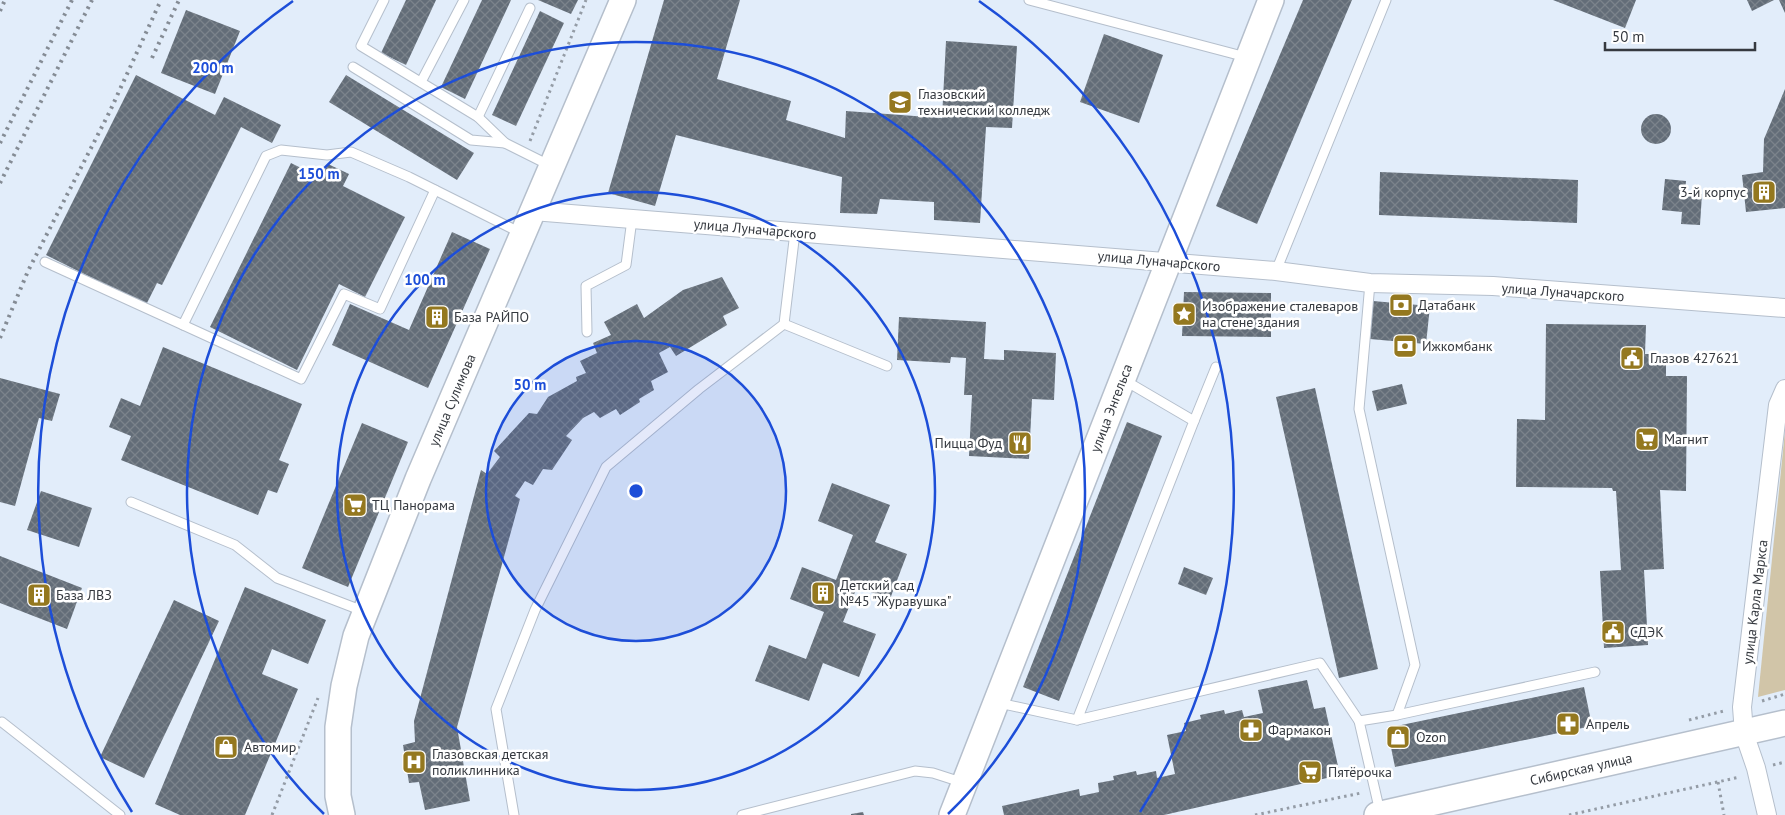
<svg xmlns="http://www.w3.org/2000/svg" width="1785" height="815" viewBox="0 0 1785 815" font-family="'PT Sans',sans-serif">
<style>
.grass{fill:#d1c5a8}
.building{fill:url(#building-cross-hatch)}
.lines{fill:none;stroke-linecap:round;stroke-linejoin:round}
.service-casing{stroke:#b5bfcc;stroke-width:11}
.minor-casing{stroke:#b5bfcc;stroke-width:20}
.secondary-casing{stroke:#b5bfcc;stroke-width:28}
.path{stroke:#949ca6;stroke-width:3;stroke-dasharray:2.5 4;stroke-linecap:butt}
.service{stroke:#fff;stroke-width:9}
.minor{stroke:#fff;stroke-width:18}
.secondary{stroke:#fff;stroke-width:25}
.rail{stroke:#858c95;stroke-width:4;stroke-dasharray:2.5 5;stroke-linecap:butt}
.ring{fill:none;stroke:#1d4ed8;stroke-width:2.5}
.labels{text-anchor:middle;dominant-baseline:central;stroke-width:5;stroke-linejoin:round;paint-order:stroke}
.poi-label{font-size:14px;fill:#35393f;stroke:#fff;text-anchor:start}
.street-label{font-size:14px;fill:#35393f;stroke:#fff}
.centre{fill:#1d4ed8;stroke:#fff;stroke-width:2.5}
.ring-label{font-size:15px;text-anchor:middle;font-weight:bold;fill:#1d4ed8;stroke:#fff;stroke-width:5;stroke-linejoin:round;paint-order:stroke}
</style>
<defs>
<pattern id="building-cross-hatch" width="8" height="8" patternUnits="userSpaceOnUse" patternTransform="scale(1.25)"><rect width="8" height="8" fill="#636d78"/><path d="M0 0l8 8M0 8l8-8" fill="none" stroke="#7b838b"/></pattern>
</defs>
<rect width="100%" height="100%" fill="#e2edfa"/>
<polygon class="grass" points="1785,431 1785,690 1758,697"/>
<g class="building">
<polygon points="406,0 436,0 406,65 381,53"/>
<polygon points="482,0 511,0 465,99 441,87"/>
<polygon points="538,0 578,0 571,14"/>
<polygon points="664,0 740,0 717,79 791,101 786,120 845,138 846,111 942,118 946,41 1017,46 1012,128 986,127 980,223 934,220 934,202 880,199 877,214 840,213 842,177 676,135 655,206 608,193"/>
<polygon points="1303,0 1352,0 1257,224 1216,206"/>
<polygon points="1553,0 1636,0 1625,28"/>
<polygon points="1747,0 1774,0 1752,11"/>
<polygon points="1779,0 1785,0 1785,13"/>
<polygon points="186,10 240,31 215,94 161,73"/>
<polygon points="540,11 564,23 516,126 492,115"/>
<polygon points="1104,34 1163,55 1139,123 1080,102"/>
<polygon points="136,75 215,115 224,97 281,125 272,143 241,127 162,285 157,283 146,305 46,255"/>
<polygon points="346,75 474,153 457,180 329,102"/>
<polygon points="1785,89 1785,208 1746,212 1742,175 1763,172 1764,139"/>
<circle cx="1656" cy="129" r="15"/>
<polygon points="291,163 321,178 328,164 349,174 343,186 405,217 365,297 339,284 297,370 210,327"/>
<polygon points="1380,172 1578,180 1577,223 1379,215"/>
<polygon points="1665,179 1686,181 1685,193 1702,194 1700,225 1681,224 1682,212 1662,210"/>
<polygon points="452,232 490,249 428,388 332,345 350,304 409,330"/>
<polygon points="722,277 739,308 723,316 727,325 676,356 670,347 659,353 668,372 651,381 654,390 639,399 640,402 620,415 616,409 600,418 594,412 583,418 566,436 572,440 552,470 543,469 533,485 525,481 515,496 520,499 457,727 470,801 425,810 419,782 409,783 403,745 415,742 414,721 481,470 487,474 500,457 494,451 529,413 537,414 548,397 577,381 576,377 586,373 580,361 597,353 593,343 611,335 604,322 637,304 644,318 683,290"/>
<polygon points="1184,292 1271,293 1271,337 1182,336"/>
<polygon points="1373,301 1430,306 1426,344 1370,339"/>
<polygon points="899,317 986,322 984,359 1004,360 1004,350 1056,353 1054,400 1032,399 1029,459 969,456 972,395 964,395 966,358 951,357 950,363 897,360"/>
<polygon points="1546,324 1646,325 1645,354 1666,354 1666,376 1687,376 1686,491 1660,490 1664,569 1644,570 1648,645 1604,648 1600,571 1621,570 1616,491 1613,491 1612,488 1516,487 1517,419 1545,420"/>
<polygon points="163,347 302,404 279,460 289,464 277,493 268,490 258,515 121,460 131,436 109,427 121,398 140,406"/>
<polygon points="0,378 60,394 52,421 39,418 15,506 0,502"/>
<polygon points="1402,384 1407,404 1377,411 1372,391"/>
<polygon points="1315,388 1378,669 1339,678 1276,397"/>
<polygon points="1127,422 1162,436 1059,701 1023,687"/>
<polygon points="362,423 408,442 348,587 302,568"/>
<polygon points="832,483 890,505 875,542 907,554 890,599 857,587 843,622 876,634 859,677 823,663 809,701 755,681 769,645 806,659 824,612 790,599 802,567 836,580 853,535 818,521"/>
<polygon points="41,491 92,508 79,547 27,530"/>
<polygon points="0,556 82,588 67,629 0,603"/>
<polygon points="1184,567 1213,578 1206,595 1178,584"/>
<polygon points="245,587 326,620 308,664 272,649 262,674 298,689 245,815 180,815 155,804"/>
<polygon points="174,600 219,621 144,778 100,757"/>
<polygon points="1307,680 1314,709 1325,707 1340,775 1164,815 1004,815 1002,806 1079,789 1080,796 1099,792 1098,783 1114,780 1113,776 1136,771 1137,775 1156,771 1157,778 1175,774 1167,735 1186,731 1184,723 1201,719 1200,715 1224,710 1225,714 1242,710 1244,717 1263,713 1258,690"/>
<polygon points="1584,687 1592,726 1395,767 1387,728"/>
<polygon points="863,812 864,815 851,815 851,814"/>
</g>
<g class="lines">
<g class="service-casing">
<g id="service">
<polyline points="384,0 361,46 478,117 505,143 551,166"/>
<polyline points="1029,0 1246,57"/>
<polyline points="353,67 471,140 505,143"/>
<polyline points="421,82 464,0"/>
<polyline points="478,117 530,8"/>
<polyline points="45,262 183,325 266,156 281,150 327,155 351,152 409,177 521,233"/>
<polyline points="1276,271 1386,0"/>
<polyline points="1370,283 1359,409 1415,665 1397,715"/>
<polyline points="784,324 887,366"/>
<polyline points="183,325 301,379 344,294 380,309 435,190"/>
<polyline points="587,332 586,286 626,265 632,219"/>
<polyline points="1124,380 1194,421 1077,720 1320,663 1359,721"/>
<polyline points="1194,421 1216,367"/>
<polyline points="131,502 235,545 277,578 363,611"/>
<polyline points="999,703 1077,720"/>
<polyline points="2,722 120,815"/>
<polyline points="1380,812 1359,721 1397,715 1595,672"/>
<polyline points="514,815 496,709 535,610 606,467 699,389 784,324 795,232"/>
<polyline points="742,815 915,771 933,773 964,783"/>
</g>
</g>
<g class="minor-casing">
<g id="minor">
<polyline points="533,211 1276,271 1370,283 1493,286 1785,308"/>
<polyline points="1767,815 1756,768 1744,733 1742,707 1778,405 1785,389"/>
</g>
</g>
<g class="secondary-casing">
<g id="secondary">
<polyline points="342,815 338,796 338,727 344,686 356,636 418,479 623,0"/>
<polyline points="952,815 1271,0"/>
<polyline points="1377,815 1785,723"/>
</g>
</g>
<g class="path">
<polyline points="530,141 586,0"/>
<polyline points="1762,701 1785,694"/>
<polyline points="1689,720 1724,711"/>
<polyline points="1773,765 1785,762"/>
<polyline points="1718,782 1724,815"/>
<polyline points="272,815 318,698"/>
<polyline points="1255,815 1361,793"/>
<polyline points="1569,815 1740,777"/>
</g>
<use href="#service" class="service"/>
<use href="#minor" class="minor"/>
<use href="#secondary" class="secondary"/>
<g class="rail">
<polyline points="0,11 5,0"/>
<polyline points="152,58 179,0"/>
<polyline points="0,143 72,0"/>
<polyline points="0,183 92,0"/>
<polyline points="0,338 28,271 110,111 161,0"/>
</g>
</g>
<circle cx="636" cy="491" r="150" fill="#1d4ed8" fill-opacity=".12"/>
<g class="ring">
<circle cx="636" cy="491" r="150"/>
<circle cx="636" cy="491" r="299"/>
<path d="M324 814A449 449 0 1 1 948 814"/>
<path d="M132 812A598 598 0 0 1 293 1M979 1A598 598 0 0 1 1140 812"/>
</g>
<defs>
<g id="university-square" transform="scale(1.25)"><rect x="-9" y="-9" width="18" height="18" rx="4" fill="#94781f" stroke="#fff"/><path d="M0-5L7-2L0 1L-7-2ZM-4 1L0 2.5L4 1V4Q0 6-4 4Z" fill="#fff"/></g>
<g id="building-square" transform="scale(1.25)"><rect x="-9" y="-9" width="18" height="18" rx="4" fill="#94781f" stroke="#fff"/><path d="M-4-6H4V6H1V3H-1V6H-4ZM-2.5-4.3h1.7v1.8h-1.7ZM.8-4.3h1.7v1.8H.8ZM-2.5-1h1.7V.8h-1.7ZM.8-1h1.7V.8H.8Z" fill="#fff"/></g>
<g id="bank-square" transform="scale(1.25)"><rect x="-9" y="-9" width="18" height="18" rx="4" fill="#94781f" stroke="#fff"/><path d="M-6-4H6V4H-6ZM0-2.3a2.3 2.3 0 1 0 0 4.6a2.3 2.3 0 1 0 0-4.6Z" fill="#fff"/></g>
<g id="sight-square" transform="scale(1.25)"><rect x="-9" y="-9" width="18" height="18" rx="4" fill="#94781f" stroke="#fff"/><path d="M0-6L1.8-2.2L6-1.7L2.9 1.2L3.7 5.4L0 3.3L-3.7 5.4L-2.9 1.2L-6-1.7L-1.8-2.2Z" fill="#fff"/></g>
<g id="civic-square" transform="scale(1.25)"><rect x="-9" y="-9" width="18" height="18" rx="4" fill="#94781f" stroke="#fff"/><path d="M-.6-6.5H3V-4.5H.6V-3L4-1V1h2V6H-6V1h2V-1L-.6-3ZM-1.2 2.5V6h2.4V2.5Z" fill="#fff"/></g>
<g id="supermarket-square" transform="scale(1.25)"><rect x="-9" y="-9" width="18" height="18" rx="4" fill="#94781f" stroke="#fff"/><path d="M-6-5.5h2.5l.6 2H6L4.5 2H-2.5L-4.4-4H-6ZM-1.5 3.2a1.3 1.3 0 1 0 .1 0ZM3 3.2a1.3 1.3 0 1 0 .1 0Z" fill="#fff"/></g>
<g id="restaurant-square" transform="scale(1.25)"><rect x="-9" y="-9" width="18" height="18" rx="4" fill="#94781f" stroke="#fff"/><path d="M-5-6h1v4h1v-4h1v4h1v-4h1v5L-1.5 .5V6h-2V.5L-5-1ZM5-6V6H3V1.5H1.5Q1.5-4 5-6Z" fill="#fff"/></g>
<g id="pharmacy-square" transform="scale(1.25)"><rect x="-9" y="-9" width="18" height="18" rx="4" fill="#94781f" stroke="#fff"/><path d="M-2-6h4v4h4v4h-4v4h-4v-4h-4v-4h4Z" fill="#fff"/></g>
<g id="shop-square" transform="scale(1.25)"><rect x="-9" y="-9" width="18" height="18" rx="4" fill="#94781f" stroke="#fff"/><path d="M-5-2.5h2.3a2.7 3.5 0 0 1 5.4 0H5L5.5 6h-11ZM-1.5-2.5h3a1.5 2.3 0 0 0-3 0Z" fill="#fff"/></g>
<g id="hospital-square" transform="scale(1.25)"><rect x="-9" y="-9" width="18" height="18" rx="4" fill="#94781f" stroke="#fff"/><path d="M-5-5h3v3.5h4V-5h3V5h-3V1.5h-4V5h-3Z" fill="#fff"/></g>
</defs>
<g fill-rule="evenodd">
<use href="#university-square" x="900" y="102"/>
<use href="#building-square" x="1764" y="192"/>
<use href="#bank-square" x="1401" y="305"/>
<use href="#sight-square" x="1184" y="314"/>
<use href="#building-square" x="437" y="317"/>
<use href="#bank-square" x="1405" y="346"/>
<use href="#civic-square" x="1632" y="358"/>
<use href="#supermarket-square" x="1647" y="439"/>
<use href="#restaurant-square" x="1020" y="443"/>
<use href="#supermarket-square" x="355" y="505"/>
<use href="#building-square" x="823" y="593"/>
<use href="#building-square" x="39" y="595"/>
<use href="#civic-square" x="1613" y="632"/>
<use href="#pharmacy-square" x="1568" y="724"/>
<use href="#pharmacy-square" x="1251" y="730"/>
<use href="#shop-square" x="1398" y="737"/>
<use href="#shop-square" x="226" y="747"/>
<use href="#hospital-square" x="414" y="762"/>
<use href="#supermarket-square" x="1310" y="772"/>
</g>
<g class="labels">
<g class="poi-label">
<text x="918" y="94">Глазовский<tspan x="918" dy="16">технический колледж</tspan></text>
<text x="1746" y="192" text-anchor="end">3-й корпус</text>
<text x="1418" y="305">Датабанк</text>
<text x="1202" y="306">Изображение сталеваров<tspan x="1202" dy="16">на стене здания</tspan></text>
<text x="454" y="317">База РАЙПО</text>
<text x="1422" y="346">Ижкомбанк</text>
<text x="1650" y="358">Глазов 427621</text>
<text x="1664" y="439">Магнит</text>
<text x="1002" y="443" text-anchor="end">Пицца Фуд</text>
<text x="372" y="505">ТЦ Панорама</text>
<text x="840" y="585">Детский сад<tspan x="840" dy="16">№45 "Журавушка"</tspan></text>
<text x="56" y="595">База ЛВЗ</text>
<text x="1630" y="632">СДЭК</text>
<text x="1586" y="724">Апрель</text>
<text x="1268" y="730">Фармакон</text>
<text x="1416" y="737">Ozon</text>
<text x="244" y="747">Автомир</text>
<text x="432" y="754">Глазовская детская<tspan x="432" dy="16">поликлинника</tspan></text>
<text x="1328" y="772">Пятёрочка</text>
</g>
<g class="street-label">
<text transform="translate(755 229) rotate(5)">улица Луначарского</text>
<text transform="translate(1159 261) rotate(5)">улица Луначарского</text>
<text transform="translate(1563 292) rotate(4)">улица Луначарского</text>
<text transform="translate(452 400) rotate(-67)">улица Сулимова</text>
<text transform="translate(1111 408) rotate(-69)">улица Энгельса</text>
<text transform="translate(1755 602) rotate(-83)">улица Карла Маркса</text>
<text transform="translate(1581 769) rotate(-13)">Сибирская улица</text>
</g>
</g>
<circle cx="636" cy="491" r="8" class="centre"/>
<g class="ring-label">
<text x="213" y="73">200 m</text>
<text x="319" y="179">150 m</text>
<text x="425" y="285">100 m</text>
<text x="530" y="390">50 m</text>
</g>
<path d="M1605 42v8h150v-8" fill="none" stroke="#35393f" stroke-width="2.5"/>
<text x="1612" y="42" font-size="15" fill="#35393f" stroke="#ffffff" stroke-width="4" paint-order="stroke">50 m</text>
</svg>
